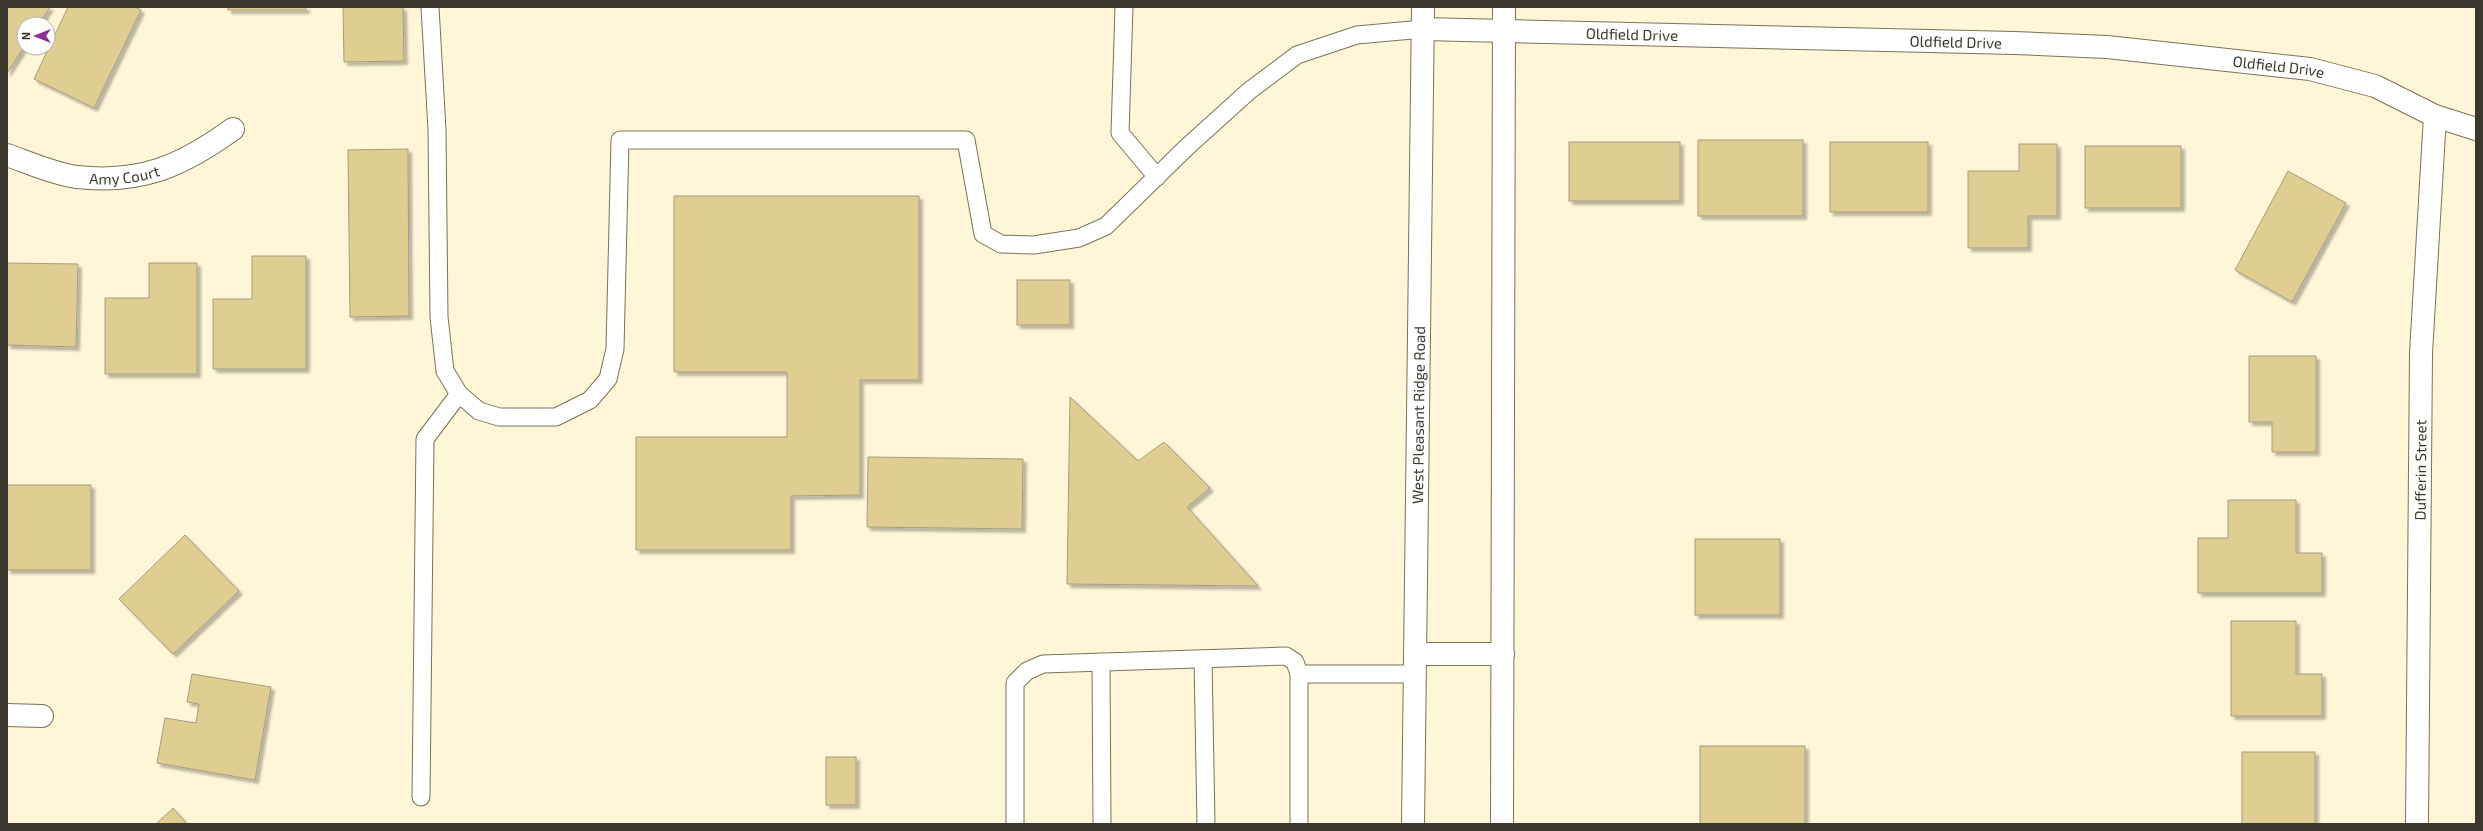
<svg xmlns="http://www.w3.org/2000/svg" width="2483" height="831" viewBox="0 0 2483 831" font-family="'Exo 2',sans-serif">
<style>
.building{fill:#dfcd92;stroke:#a59c81;filter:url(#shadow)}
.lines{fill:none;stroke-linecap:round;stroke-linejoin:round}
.lane-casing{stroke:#7a7258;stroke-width:19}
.street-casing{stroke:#7a7258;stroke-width:24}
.secondary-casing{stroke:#7a7258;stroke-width:24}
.lane{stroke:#fff;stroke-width:17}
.street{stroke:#fff;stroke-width:22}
.secondary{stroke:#fff;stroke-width:22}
.labels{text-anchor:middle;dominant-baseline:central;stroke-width:3;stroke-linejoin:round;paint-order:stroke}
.street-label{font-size:15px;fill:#3c382d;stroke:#fff}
</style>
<defs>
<filter id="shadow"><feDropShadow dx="3.5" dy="3.5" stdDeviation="1" flood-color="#0004"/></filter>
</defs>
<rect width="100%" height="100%" fill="#fff6d8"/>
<g class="building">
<polygon points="7,7 50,7 39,24 24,24 24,47 7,73"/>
<polygon points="68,7 135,7 141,10 94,108 34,79"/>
<rect x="228" y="7" width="78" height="3"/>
<polygon points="343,7 403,7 404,61 344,62"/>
<rect x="1698" y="140" width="105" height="76"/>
<rect x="1569" y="142" width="111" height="59"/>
<rect x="1830" y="142" width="98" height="70"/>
<polygon points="2019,144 2057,144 2057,216 2028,216 2028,248 1968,248 1968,171 2019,171"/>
<rect x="2085" y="146" width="96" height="62"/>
<polygon points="408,149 409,316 350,317 348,150"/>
<polygon points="2288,171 2346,203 2292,302 2235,270"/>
<polygon points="674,196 919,196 919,380 860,380 860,495 791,496 791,550 636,550 636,437 787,437 787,372 674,372"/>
<polygon points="252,256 306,256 306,369 213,369 213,299 252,299"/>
<polygon points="7,263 78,264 76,347 7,345"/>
<polygon points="149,263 197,263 197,374 105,374 105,298 149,298"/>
<rect x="1017" y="280" width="53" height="45"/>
<polygon points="2249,356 2316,356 2316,452 2272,452 2272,422 2249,422"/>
<polygon points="1070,397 1138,461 1164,442 1210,488 1187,507 1258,586 1067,584"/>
<polygon points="868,457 1023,459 1022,529 867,527"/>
<rect x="7" y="485" width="84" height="85"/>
<polygon points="2228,500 2296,500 2296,553 2322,553 2322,593 2198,593 2198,538 2228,538"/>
<polygon points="185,535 239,591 173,654 119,599"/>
<rect x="1695" y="539" width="85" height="76"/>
<polygon points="2231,621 2296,621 2296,674 2322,674 2322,716 2231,716"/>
<polygon points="192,674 271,687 255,780 157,763 165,718 196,723 199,704 187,702"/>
<rect x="1700" y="746" width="105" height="78"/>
<rect x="2242" y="752" width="73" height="72"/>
<rect x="826" y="757" width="30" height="48"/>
<polygon points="173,808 187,824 156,824"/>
</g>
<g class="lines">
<g class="lane-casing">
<g id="lane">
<polyline points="430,7 437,130 439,317 445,371 459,394 479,411 499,417 556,417 590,400 608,379 615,349 620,140 966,140 983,234 1001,244 1034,245 1079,238 1106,226 1187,147 1249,91 1297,55 1357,35 1423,29"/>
<polyline points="1124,7 1120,133 1157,177"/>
<polyline points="1203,659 1206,824"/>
<polyline points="1101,662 1102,824"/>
<polyline points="1299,674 1415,674"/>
<polyline points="421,797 425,439 459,394"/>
<polyline points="1015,824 1015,683 1027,671 1043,664 1286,656 1295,662 1299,674 1299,824"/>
</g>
</g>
<g class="street-casing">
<g id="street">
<path id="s1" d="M1423 29 2014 43 2107 47 2310 69 2375 86 2435 116 2476 129"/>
<path id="s2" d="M7 155C27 162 57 175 77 177 141 184 182 166 233 129"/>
<polyline points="7,715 42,716"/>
<path id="s3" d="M2417 824 2421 353 2435 116"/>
</g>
</g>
<g class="secondary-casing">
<g id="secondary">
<polyline points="1415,654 1503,654"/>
<path id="s4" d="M1413 824 1423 7"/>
<polyline points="1502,824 1504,7"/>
</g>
</g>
<use href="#lane" class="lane"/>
<use href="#street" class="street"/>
<use href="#secondary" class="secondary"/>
</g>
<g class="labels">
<g class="street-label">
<text stroke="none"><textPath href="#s1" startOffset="209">Oldfield Drive</textPath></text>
<text stroke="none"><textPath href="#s1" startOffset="533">Oldfield Drive</textPath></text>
<text stroke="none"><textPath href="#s1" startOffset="857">Oldfield Drive</textPath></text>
<text stroke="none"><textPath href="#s2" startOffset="121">Amy Court</textPath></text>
<text stroke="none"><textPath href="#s4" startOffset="409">West Pleasant Ridge Road</textPath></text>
<text stroke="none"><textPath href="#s3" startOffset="354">Dufferin Street</textPath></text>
</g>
</g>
<rect width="2483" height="831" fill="none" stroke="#3c382d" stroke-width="16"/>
<g transform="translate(36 36) rotate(270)"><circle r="19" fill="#ffffff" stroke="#b1afab"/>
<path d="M0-3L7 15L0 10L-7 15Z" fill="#8d2d96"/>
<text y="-6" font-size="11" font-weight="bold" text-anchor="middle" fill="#3c382d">N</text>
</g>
</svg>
